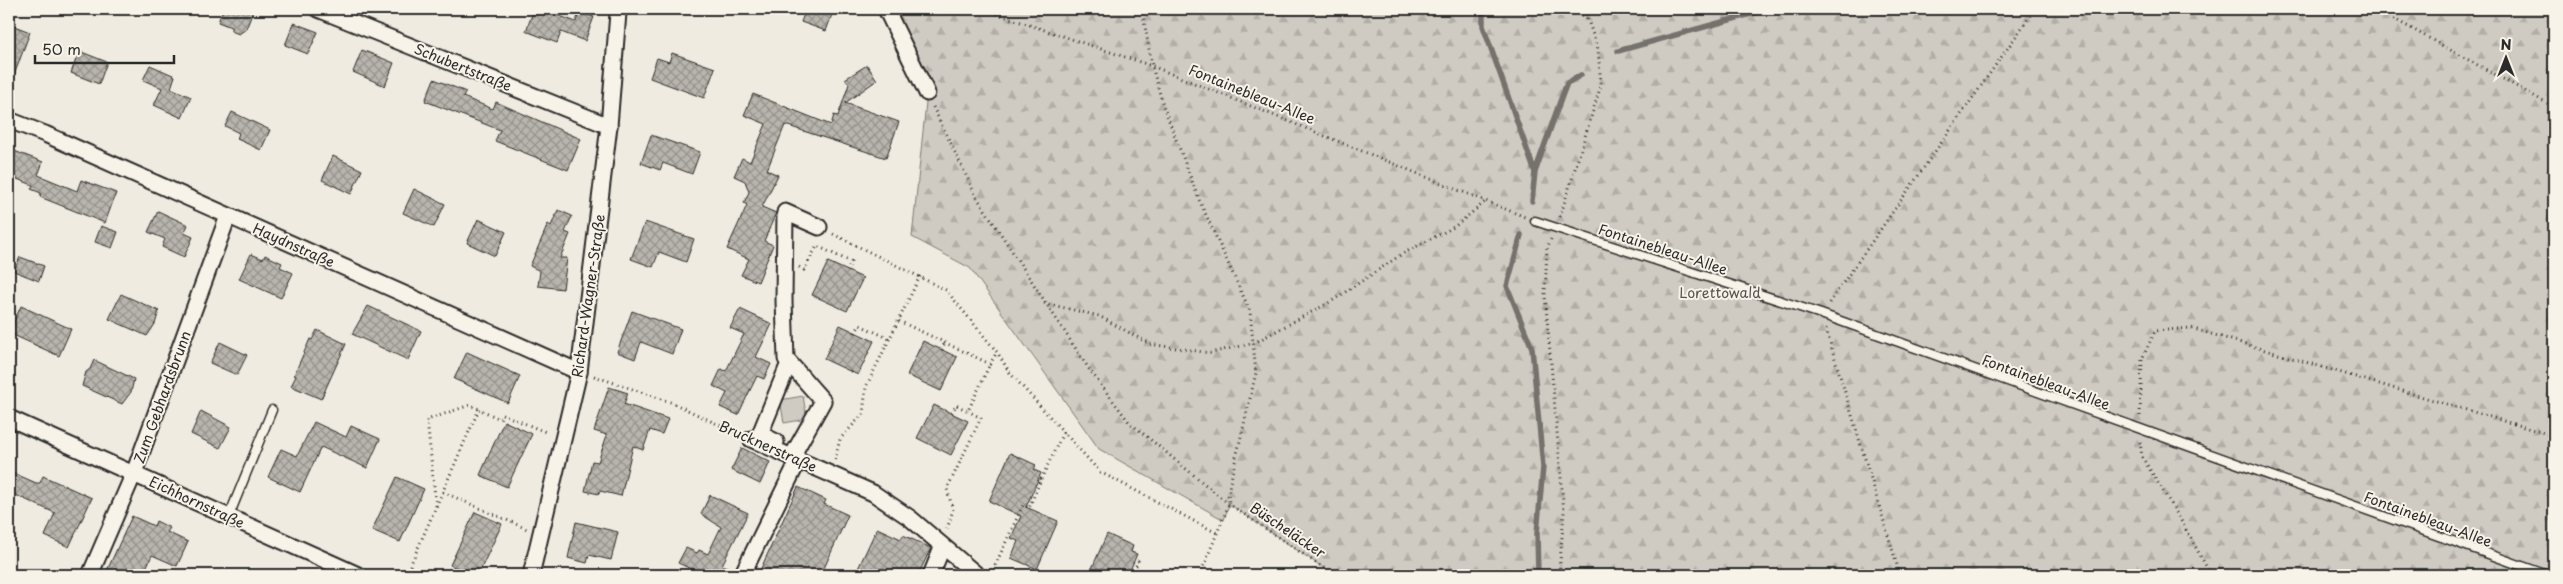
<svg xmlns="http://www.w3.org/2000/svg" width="2563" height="584" viewBox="0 0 2563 584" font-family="'Playpen Sans',sans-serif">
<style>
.grass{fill:#cfcbc2;stroke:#7d7b76}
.forest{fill:url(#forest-firs);stroke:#7d7b76}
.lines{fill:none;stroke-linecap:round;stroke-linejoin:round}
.stream{stroke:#74726e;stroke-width:5.5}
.building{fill:url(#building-cross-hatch);stroke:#2b2b2b}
.lane-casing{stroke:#2b2b2b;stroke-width:11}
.street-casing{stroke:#2b2b2b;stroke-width:19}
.path{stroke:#2b2b2b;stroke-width:3;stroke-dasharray:1 4;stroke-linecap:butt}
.lane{stroke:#f7f3e8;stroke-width:8}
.street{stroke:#f7f3e8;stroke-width:15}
.labels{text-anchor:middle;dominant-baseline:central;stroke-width:4;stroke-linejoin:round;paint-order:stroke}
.street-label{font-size:14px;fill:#2b2b2b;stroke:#f7f3e8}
.park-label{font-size:14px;fill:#545351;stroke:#f7f3e8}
</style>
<defs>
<pattern id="forest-firs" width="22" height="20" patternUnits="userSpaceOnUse" patternTransform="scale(1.25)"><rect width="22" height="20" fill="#cfcbc2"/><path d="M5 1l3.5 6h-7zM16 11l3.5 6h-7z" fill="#b2aea7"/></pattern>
<pattern id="building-cross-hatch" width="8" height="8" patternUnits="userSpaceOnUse" patternTransform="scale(1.25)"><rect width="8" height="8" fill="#b8b5ae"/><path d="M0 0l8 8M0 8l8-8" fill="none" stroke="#96938e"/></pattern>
</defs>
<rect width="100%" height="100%" fill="#efebe0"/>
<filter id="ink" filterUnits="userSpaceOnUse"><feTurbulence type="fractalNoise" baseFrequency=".02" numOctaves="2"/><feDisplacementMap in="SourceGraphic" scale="10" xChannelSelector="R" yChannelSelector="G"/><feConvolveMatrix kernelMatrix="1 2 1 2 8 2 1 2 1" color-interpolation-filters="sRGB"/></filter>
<g filter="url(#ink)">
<polygon class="grass" points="803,396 807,419 784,423 780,400"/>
<polygon class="forest" points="886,9 2554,9 2554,575 1334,575 1229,504 1224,520 1099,449 970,268 912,237 927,93"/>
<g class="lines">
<g class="stream">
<polyline points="1483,9 1483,26 1535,172"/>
<polyline points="1618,51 1769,9"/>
<polyline points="1532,201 1535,172 1562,96 1567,83 1581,75"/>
<polyline points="1521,235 1507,286 1532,348 1543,467 1537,533 1538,575"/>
</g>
</g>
<g class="building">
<polygon points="223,9 254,9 246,29 239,34 231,31 231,27 218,22"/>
<polygon points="534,9 541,9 576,22 579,12 594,17 585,41 561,32 557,43 526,31"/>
<polygon points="806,9 834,9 826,31 801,22"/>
<polygon points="294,23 318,32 308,54 285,45"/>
<polygon points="9,24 30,32 10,86 9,86"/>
<polygon points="362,50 394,63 385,86 353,72"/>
<polygon points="79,51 107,62 99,84 71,73"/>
<polygon points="672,53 715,68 704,98 650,78 657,58 669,62"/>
<polygon points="150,65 175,76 171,88 191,97 182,118 154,105 162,88 143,80"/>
<polygon points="867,65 877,80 845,103 899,122 886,158 785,125 767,170 778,175 762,207 776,213 764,241 773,245 758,282 741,275 749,259 727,249 747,205 744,203 749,192 745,181 734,176 742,158 750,162 766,124 744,115 753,94 831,125 834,115 838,116 849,84 845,79"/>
<polygon points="434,79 466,92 463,97 493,109 496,102 581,139 568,170 495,141 500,130 425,101"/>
<polygon points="232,112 270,130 261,150 237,139 239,133 225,126"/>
<polygon points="651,135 700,152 692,174 663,163 660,170 641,163"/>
<polygon points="9,149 43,162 38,175 77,191 81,180 116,193 105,223 40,197 41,193 31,189 33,185 9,176"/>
<polygon points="333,156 362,170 351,194 322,180"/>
<polygon points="414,189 445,204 434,227 403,213"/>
<polygon points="558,210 572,216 565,232 570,234 560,258 567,258 563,289 538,286 540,271 530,266 548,224 551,226"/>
<polygon points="158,211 188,225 184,233 193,237 184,257 162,247 165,239 148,232"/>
<polygon points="478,219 506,232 495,256 467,243"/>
<polygon points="645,222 694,239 686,262 659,252 653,267 631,259"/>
<polygon points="101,226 118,232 112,248 95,242"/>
<polygon points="251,254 263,259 265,255 282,263 280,267 293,273 281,298 239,279"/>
<polygon points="20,257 44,266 39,281 14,271"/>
<polygon points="828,262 863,278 847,311 812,295"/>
<polygon points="121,294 159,311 155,324 147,336 109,319"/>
<polygon points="21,306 71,329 59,356 9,333"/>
<polygon points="368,306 421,331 408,360 352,334"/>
<polygon points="740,309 772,324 756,357 771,364 764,379 757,376 738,415 720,407 727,393 713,386 721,369 726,371 744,334 730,328"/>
<polygon points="632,311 681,329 672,354 641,342 635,359 617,352"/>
<polygon points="840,325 874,341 858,375 824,359"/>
<polygon points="317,330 346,344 321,399 291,386 296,376 294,375 310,339 312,340"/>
<polygon points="923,341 957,357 941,391 907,375"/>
<polygon points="220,342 247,355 237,375 210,363"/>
<polygon points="467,352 520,376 508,403 454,379"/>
<polygon points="94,360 134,379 131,392 122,404 82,386 86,372 90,369"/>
<polygon points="609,387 628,393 624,404 668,419 662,434 650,430 643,450 633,446 621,496 600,491 599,494 585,491 592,461 598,462 607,435 594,431"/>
<polygon points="934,405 968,421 951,455 917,438"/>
<polygon points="201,411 231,427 220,448 191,434"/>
<polygon points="504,421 532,434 507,487 480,475"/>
<polygon points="314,422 346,437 351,426 380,439 367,468 321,447 300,492 268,477 281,449 297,456"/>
<polygon points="742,448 770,462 760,484 731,470"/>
<polygon points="1010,453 1036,465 1034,470 1041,473 1026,507 1058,521 1037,569 1011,558 1018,541 1011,538 1021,516 989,501"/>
<polygon points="9,471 36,483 40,483 43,476 92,498 69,547 45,536 55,513 9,492"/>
<polygon points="397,477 424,489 400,542 372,530"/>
<polygon points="798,487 826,500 824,504 848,515 821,575 758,575"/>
<polygon points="710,495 748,513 722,565 734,570 733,575 704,575 678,563 686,548 697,553 699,550 708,554 721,527 701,514"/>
<polygon points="475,512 502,524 478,575 473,575 450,565"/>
<polygon points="132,516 154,526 156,521 170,528 167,532 188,542 177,566 152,555 143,575 105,575"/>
<polygon points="576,522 618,532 611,560 589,555 587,563 568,558"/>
<polygon points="877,528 901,539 903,535 931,548 918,575 855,575"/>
<polygon points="1107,534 1133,546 1131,552 1137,554 1128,575 1089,575"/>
</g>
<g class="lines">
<g class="lane-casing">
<g id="lane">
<polyline points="1535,221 1821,314 2547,575"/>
<polyline points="229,516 272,410"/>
</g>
</g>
<g class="street-casing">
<g id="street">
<polyline points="318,9 609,126"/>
<polyline points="886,9 927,93"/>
<polyline points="9,120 45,134 579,372"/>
<polyline points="9,418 358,575"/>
<polyline points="751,439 873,493 910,518 977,575"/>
<polyline points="776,442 760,434 789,363"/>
<polyline points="90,575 134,473 228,216"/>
<polyline points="531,575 579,372 609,126 618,13"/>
<polyline points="742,575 798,461 795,451 823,401 786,359 784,301 785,212 819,227"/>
<polyline points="931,575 942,548"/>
</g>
</g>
<g class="path">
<polyline points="982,9 1152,66 1525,217"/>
<polyline points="1142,9 1152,66 1163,105 1200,202 1250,311 1256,373 1228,492 1229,504 1200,575"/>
<polyline points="1574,9 1587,19"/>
<polyline points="2376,9 2554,107"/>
<polyline points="933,107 976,196 1089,369 1129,422 1229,504 1334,575"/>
<polyline points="1560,217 1601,85 1598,49 1584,9"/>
<polyline points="833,234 946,290 997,352 1010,373 1100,472 1217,533"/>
<polyline points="1551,239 1547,248 1545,295 1564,512 1559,575"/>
<polyline points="799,267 804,270 817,246 851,262 847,271"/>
<polyline points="1044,303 1099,316 1150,344 1210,353 1254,343 1332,301 1402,254 1454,227 1485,202"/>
<polyline points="1829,303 2035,9"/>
<polyline points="899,321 990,364 997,352"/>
<polyline points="1826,329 1900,575"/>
<polyline points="855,333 860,325 890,339"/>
<polyline points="942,350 945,342"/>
<polyline points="594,376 673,403 736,433"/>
<polyline points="952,413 956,405 968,411 990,364"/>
<polyline points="2140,416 2142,359 2155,331 2191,328 2554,436"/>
<polyline points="2140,442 2142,457 2179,517 2211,575"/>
<polyline points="835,460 840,439 863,414 866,387 920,276"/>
<polyline points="1041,479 1064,431"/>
<polyline points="443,492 527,529"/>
<polyline points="436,506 427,420 470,405 479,409"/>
<polyline points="947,529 953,510 947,489 981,418 968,411"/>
<polyline points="993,570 1023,505 1029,508 1041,479 1038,478"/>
<polyline points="406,575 479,409 500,419 502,414 548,433"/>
<polyline points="1132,575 1138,561 1135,560"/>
</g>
<use href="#lane" class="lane"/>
<use href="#street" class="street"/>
</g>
</g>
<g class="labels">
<g class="street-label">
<text transform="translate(463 67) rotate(22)">Schubertstraße</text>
<text transform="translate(1252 94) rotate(22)">Fontainebleau-Allee</text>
<text transform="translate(294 245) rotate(24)">Haydnstraße</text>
<text transform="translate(1663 249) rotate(18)">Fontainebleau-Allee</text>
<text transform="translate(588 296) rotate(-82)">Richard-Wagner-Straße</text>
<text transform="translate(2046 382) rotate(20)">Fontainebleau-Allee</text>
<text transform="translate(162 397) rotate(-70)">Zum Gebhardsbrunn</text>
<text transform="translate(768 446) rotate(24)">Brucknerstraße</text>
<text transform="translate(197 502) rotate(25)">Eichhornstraße</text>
<text transform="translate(2428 519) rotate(20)">Fontainebleau-Allee</text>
<text transform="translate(1288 530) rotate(34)">Büscheläcker</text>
</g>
<g class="park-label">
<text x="1720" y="292">Lorettowald</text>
</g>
</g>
<rect width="2563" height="584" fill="none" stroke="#f7f3e8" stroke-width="30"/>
<rect x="15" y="15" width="2533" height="554" fill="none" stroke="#2b2b2b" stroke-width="2" filter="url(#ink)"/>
<g transform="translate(2506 58)" stroke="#f7f3e8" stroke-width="4" paint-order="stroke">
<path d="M0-4L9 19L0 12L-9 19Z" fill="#2b2b2b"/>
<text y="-8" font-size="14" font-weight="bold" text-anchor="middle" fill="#2b2b2b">N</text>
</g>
<path d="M35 55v8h139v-8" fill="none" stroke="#2b2b2b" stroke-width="2.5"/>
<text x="42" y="55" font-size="15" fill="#2b2b2b" stroke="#f7f3e8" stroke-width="4" paint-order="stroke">50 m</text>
</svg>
